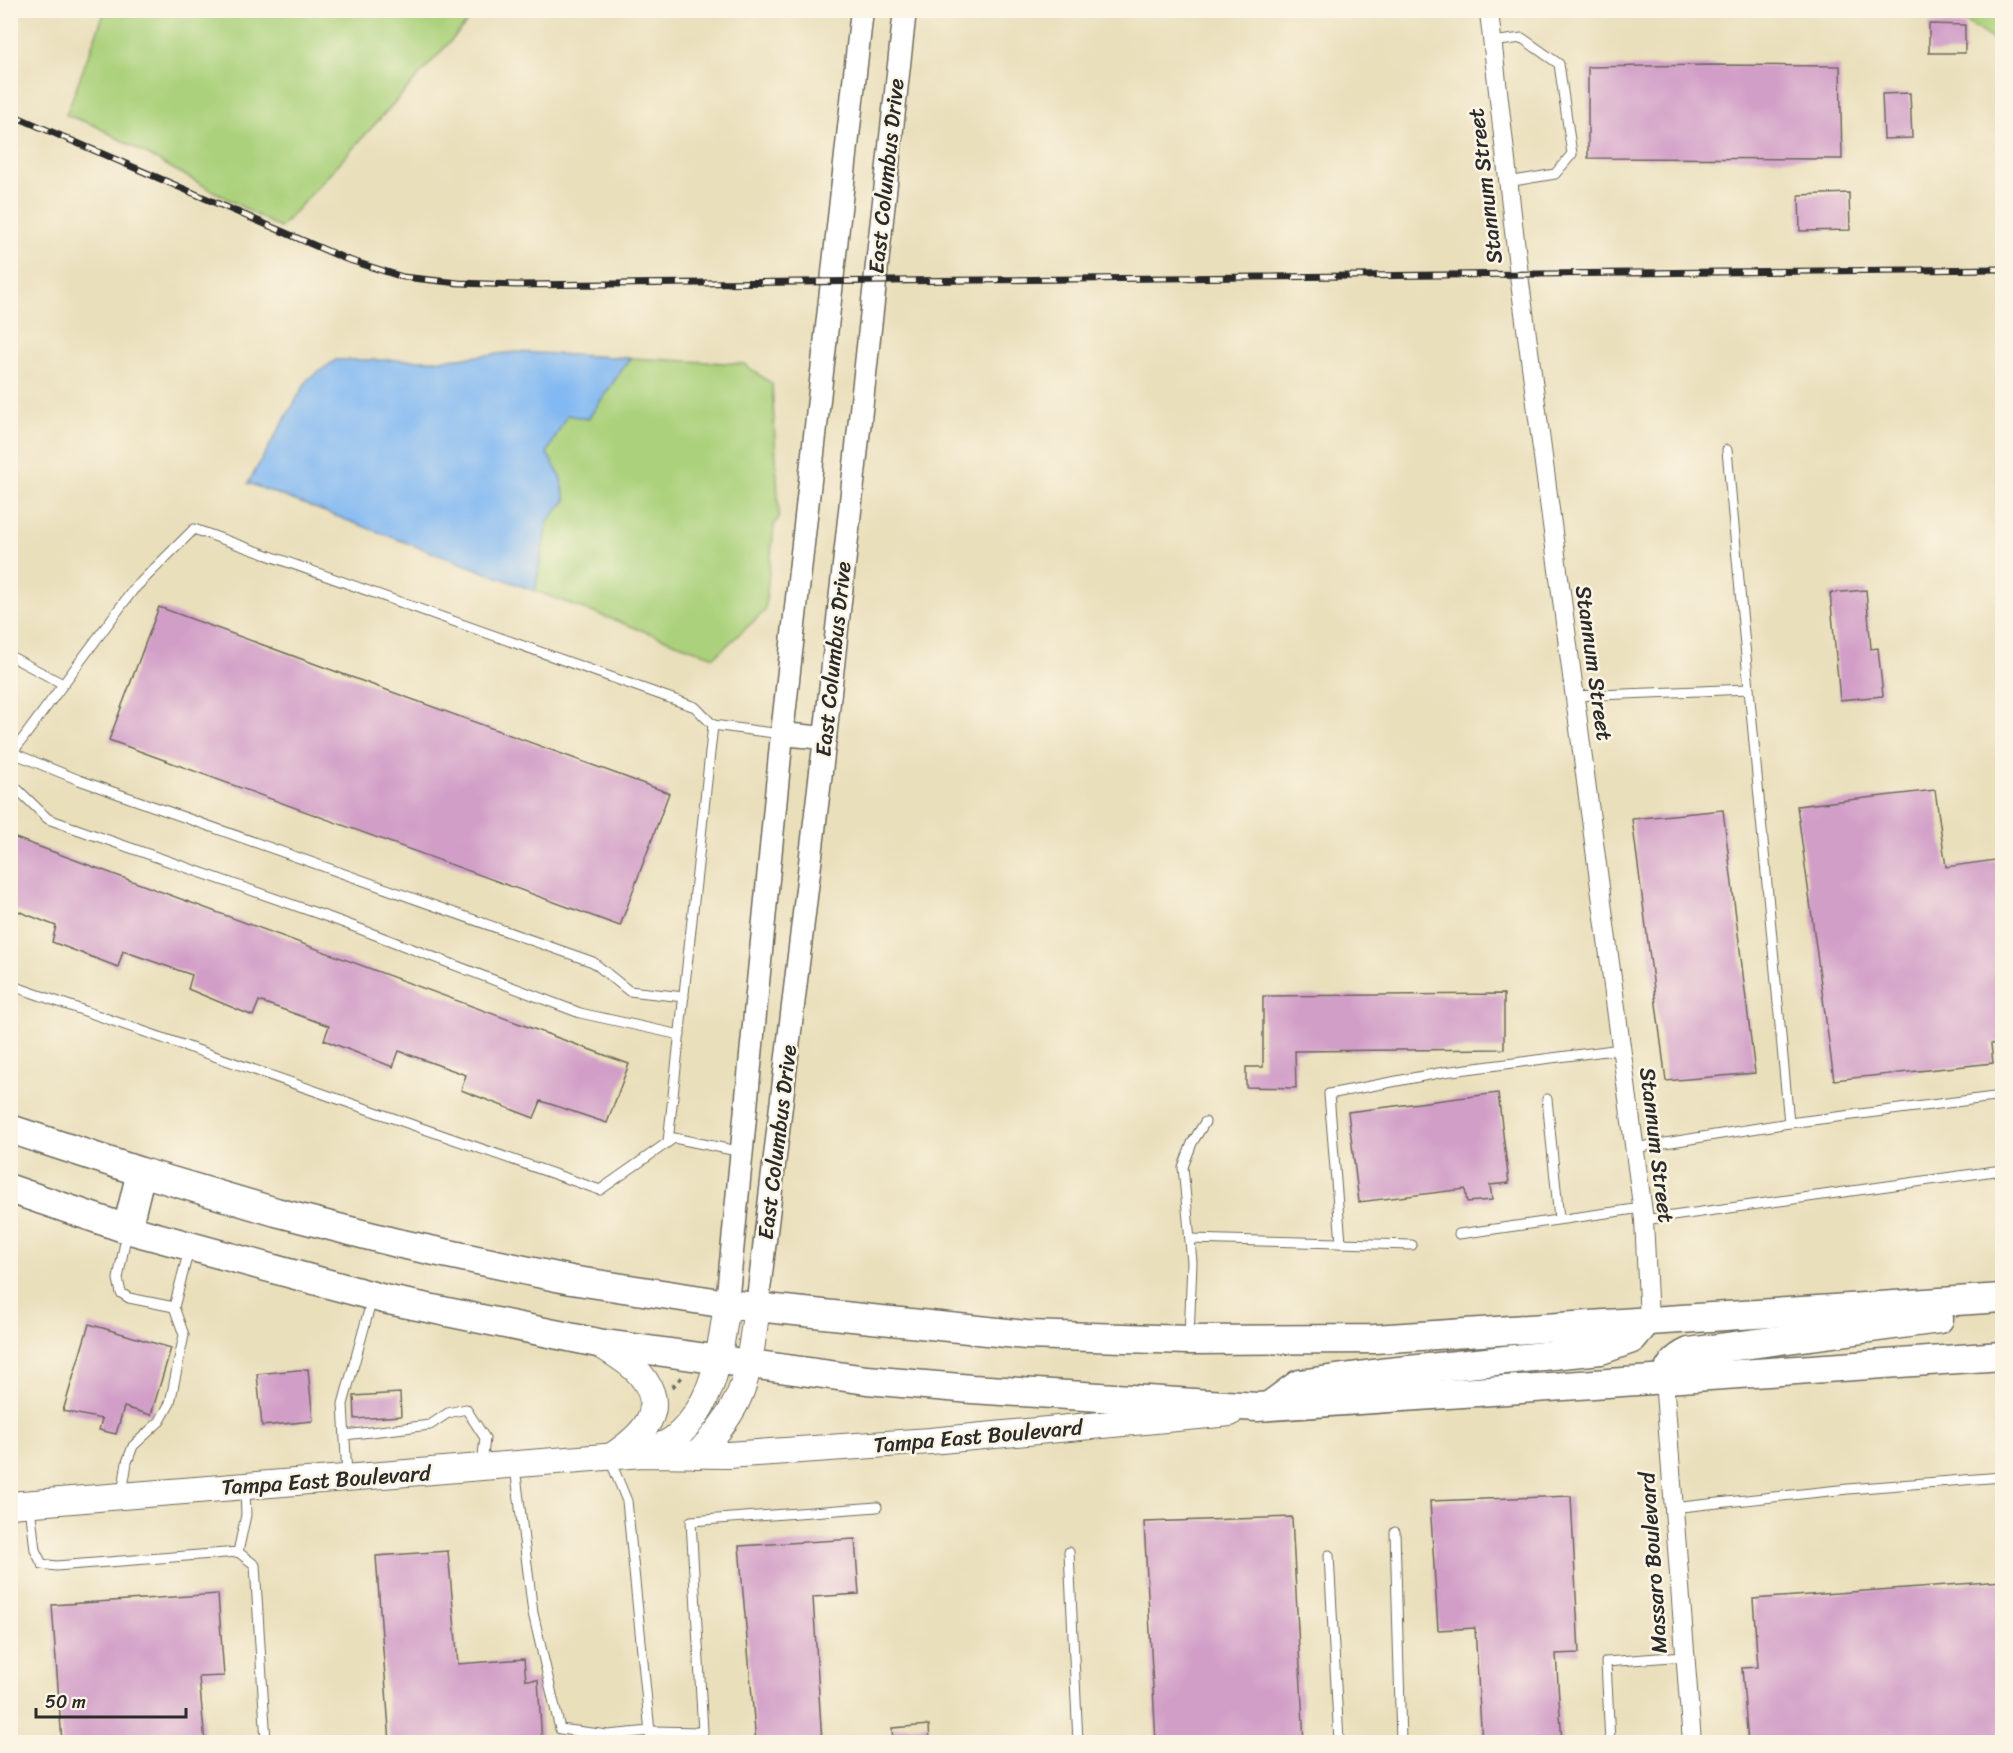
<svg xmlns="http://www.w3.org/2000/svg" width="2013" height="1753" viewBox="0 0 2013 1753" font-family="Sriracha,sans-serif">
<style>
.green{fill:#abd17b;stroke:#6b7e53;stroke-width:1.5}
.water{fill:#83b9f2;stroke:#57728e;stroke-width:1.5}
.building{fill:#d19ec7}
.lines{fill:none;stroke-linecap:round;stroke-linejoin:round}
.service-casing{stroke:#6e6a5d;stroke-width:11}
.minor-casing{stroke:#6e6a5d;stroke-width:20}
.tertiary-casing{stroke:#6e6a5d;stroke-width:25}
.secondary-casing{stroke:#6e6a5d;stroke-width:28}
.primary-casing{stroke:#6e6a5d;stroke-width:31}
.path{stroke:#6e6a5d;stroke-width:4;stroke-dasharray:4.5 4.5;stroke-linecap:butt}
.service{stroke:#fff;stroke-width:9}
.minor{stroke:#fff;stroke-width:18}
.tertiary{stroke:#fff;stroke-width:22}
.secondary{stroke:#fff;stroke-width:26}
.primary{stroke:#fff;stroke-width:28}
.rail-casing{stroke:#2b2b2b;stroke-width:7}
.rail{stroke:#fcf5e5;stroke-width:4.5;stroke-dasharray:14;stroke-linecap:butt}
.labels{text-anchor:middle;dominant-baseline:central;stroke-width:5;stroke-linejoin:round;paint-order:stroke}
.street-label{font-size:22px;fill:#2b2b2b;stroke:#fcf5e5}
</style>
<rect width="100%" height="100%" fill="#fcf5e5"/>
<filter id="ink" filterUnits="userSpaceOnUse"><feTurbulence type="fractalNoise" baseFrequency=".0167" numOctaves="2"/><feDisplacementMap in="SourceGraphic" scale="12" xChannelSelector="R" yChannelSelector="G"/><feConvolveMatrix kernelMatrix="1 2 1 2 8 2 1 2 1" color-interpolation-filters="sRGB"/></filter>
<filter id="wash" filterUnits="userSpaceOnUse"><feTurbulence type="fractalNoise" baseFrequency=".008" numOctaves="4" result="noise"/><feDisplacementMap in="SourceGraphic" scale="24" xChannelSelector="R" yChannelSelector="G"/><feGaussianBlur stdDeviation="1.35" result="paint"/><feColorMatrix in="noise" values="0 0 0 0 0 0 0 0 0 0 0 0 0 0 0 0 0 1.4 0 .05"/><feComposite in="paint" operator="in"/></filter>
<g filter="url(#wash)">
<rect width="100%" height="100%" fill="#e9dfbb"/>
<g class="green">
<polygon points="105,11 105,10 478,11 280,228 94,125 66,115"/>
<polygon points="1951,11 2002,11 2002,46"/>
<polygon points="630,358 744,364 772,384 779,517 774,526 765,611 714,657 535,591 547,522 566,500 560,476 547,453 567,414 588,419"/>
</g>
<polygon class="water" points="517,352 630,358 588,419 567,415 547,453 560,476 566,500 547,522 535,591 248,483 308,379 336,360 439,360"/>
<g id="blocks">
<g class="building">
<polygon points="1929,24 1965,25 1965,53 1929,53"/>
<polygon points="1706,65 1840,66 1842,159 1588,158 1588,67"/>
<polygon points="1910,93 1912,138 1884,139 1882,94"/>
<polygon points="1849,193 1850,230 1800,231 1799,195"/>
<polygon points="1866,590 1871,649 1878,648 1883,696 1840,700 1830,593"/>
<polygon points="159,607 669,793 620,926 109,740"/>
<polygon points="1935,790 1946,867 2002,859 2002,1042 1991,1044 1993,1063 1834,1080 1797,806"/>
<polygon points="1723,810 1755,1073 1666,1081 1632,819"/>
<polygon points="10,836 629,1064 607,1123 541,1101 534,1118 461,1090 466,1075 399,1051 393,1067 324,1040 329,1026 259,1001 253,1016 188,989 192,975 123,951 118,967 52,942 56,926 10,908"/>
<polygon points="1504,994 1504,1049 1295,1051 1296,1088 1246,1087 1246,1067 1263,1067 1263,996"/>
<polygon points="1498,1093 1509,1183 1490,1185 1492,1200 1467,1202 1465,1189 1359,1202 1348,1112"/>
<polygon points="89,1324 171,1348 151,1415 124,1407 116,1434 99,1430 102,1419 63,1411"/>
<polygon points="308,1369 313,1421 262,1426 257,1374"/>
<polygon points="400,1393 401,1416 355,1419 354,1396"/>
<polygon points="1571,1496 1579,1653 1556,1654 1562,1743 1482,1743 1475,1628 1438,1630 1430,1501"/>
<polygon points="1292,1517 1304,1743 1156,1743 1144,1522"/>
<polygon points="855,1539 859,1594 813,1597 822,1743 756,1743 739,1546"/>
<polygon points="448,1551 458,1664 524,1659 526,1680 538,1680 542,1743 390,1743 376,1556"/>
<polygon points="2002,1581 2002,1743 1748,1743 1742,1668 1758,1667 1753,1599"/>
<polygon points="218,1594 224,1676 199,1677 205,1743 62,1743 52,1605"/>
<polygon points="929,1725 930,1743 893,1743 892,1728"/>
</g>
</g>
</g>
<g filter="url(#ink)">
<use href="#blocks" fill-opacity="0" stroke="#6e6a5d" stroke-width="1.5"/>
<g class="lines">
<g class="service-casing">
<g id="service">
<polyline points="1492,42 1522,38 1559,64 1572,154 1555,174 1508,182"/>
<polyline points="1727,450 1789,1123"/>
<polyline points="10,656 63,684"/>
<polyline points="1574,696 1749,689"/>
<polyline points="13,753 79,780 593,962 629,991 684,997"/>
<polyline points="10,756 133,590 194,529 695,707 713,725"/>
<polyline points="10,782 48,819 339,921 580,1013 680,1035"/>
<polyline points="10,985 600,1190 674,1138 742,1152"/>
<polyline points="1547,1099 1559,1219"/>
<polyline points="668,1142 713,725 781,734"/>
<polyline points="1634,1148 1789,1123 2002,1096"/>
<polyline points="1644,1220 2002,1170"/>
<polyline points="127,1231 118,1279 121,1293 129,1298 174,1307"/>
<polyline points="1459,1234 1642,1208"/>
<polyline points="1190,1239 1412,1245"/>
<polyline points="1341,1243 1329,1094 1444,1072 1621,1049"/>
<polyline points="1189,1338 1192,1262 1183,1167 1192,1143 1205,1122"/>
<polyline points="345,1435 430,1425 448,1413 466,1409 485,1438 482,1464"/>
<polyline points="610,1460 627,1501 651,1742"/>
<polyline points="515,1467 533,1613 560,1729 608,1735 650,1731 703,1732 691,1521 877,1507"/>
<polyline points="347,1476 343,1404 372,1299"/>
<polyline points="122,1494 127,1462 133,1446 160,1421 170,1403 184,1335 174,1307 189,1250"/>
<polyline points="30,1506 35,1550 42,1564 56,1566 238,1552 246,1515 245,1488"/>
<polyline points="1672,1508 1848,1489 2002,1477"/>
<polyline points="1395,1532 1401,1742"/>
<polyline points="238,1552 255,1565 266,1742"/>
<polyline points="1069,1552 1078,1742"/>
<polyline points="1329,1555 1339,1742"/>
<polyline points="1610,1742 1606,1662 1684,1656"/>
</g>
</g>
<g class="minor-casing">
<g id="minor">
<polyline points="1489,12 1519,275 1644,1220 1649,1319"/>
<polyline points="1664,1380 1692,1742"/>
</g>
</g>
<g class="tertiary-casing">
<g id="tertiary">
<polyline points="782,734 825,738"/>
<polyline points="727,1304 782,734 862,10"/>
<polyline points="757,1307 825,738 905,10"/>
</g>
</g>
<g class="secondary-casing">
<g id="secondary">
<path d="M598 1343C611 1352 629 1361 640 1374 670 1410 643 1435 612 1456"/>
<path d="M646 1452C656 1448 668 1444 676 1437 715 1404 720 1352 727 1304"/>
<path d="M697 1455C748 1401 747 1378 757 1307"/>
<polyline points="10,1505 642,1454 728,1455 930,1441 1230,1413"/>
</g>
</g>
<g class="primary-casing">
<g id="primary">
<polyline points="10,1129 141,1172 276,1212 397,1243 571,1280 727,1304 1026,1335 1189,1340 1374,1339 2002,1298"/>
<polyline points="10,1189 127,1229 384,1299 598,1343 867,1380 972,1389 1257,1407 2002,1356"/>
<polyline points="127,1229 141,1172"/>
<path d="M1664 1380C1670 1366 1675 1358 1689 1352L1939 1319"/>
<polyline points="1269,1406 1299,1384 1380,1373 1601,1350 1632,1339 1649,1319"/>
</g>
</g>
<polyline class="path" points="672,1387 682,1377"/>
<use href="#service" class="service"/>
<use href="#minor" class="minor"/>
<use href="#tertiary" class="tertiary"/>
<use href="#secondary" class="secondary"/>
<use href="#primary" class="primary"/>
<g class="rail-casing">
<polyline id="rail" points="10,114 346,259 403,277 459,283 517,285 2002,269"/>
</g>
<use href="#rail" class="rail"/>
</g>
</g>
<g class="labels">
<g class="street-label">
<text transform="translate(886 176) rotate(-84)">East Columbus Drive</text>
<text transform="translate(1485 186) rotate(-97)">Stannum Street</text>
<text transform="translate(833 659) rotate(-84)">East Columbus Drive</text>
<text transform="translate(1594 663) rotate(82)">Stannum Street</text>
<text transform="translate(777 1142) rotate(-83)">East Columbus Drive</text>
<text transform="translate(1657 1145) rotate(83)">Stannum Street</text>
<text transform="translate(978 1436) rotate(-5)">Tampa East Boulevard</text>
<text transform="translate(326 1480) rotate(-4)">Tampa East Boulevard</text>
<text transform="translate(1653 1563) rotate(-94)">Massaro Boulevard</text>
</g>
</g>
<rect width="2013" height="1753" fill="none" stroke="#fcf5e5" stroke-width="36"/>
<path d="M36 1708v9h150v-9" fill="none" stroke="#2b2b2b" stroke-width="3"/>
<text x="45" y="1708" font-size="18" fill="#2b2b2b" stroke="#fcf5e5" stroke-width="4.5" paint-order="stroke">50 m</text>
</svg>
